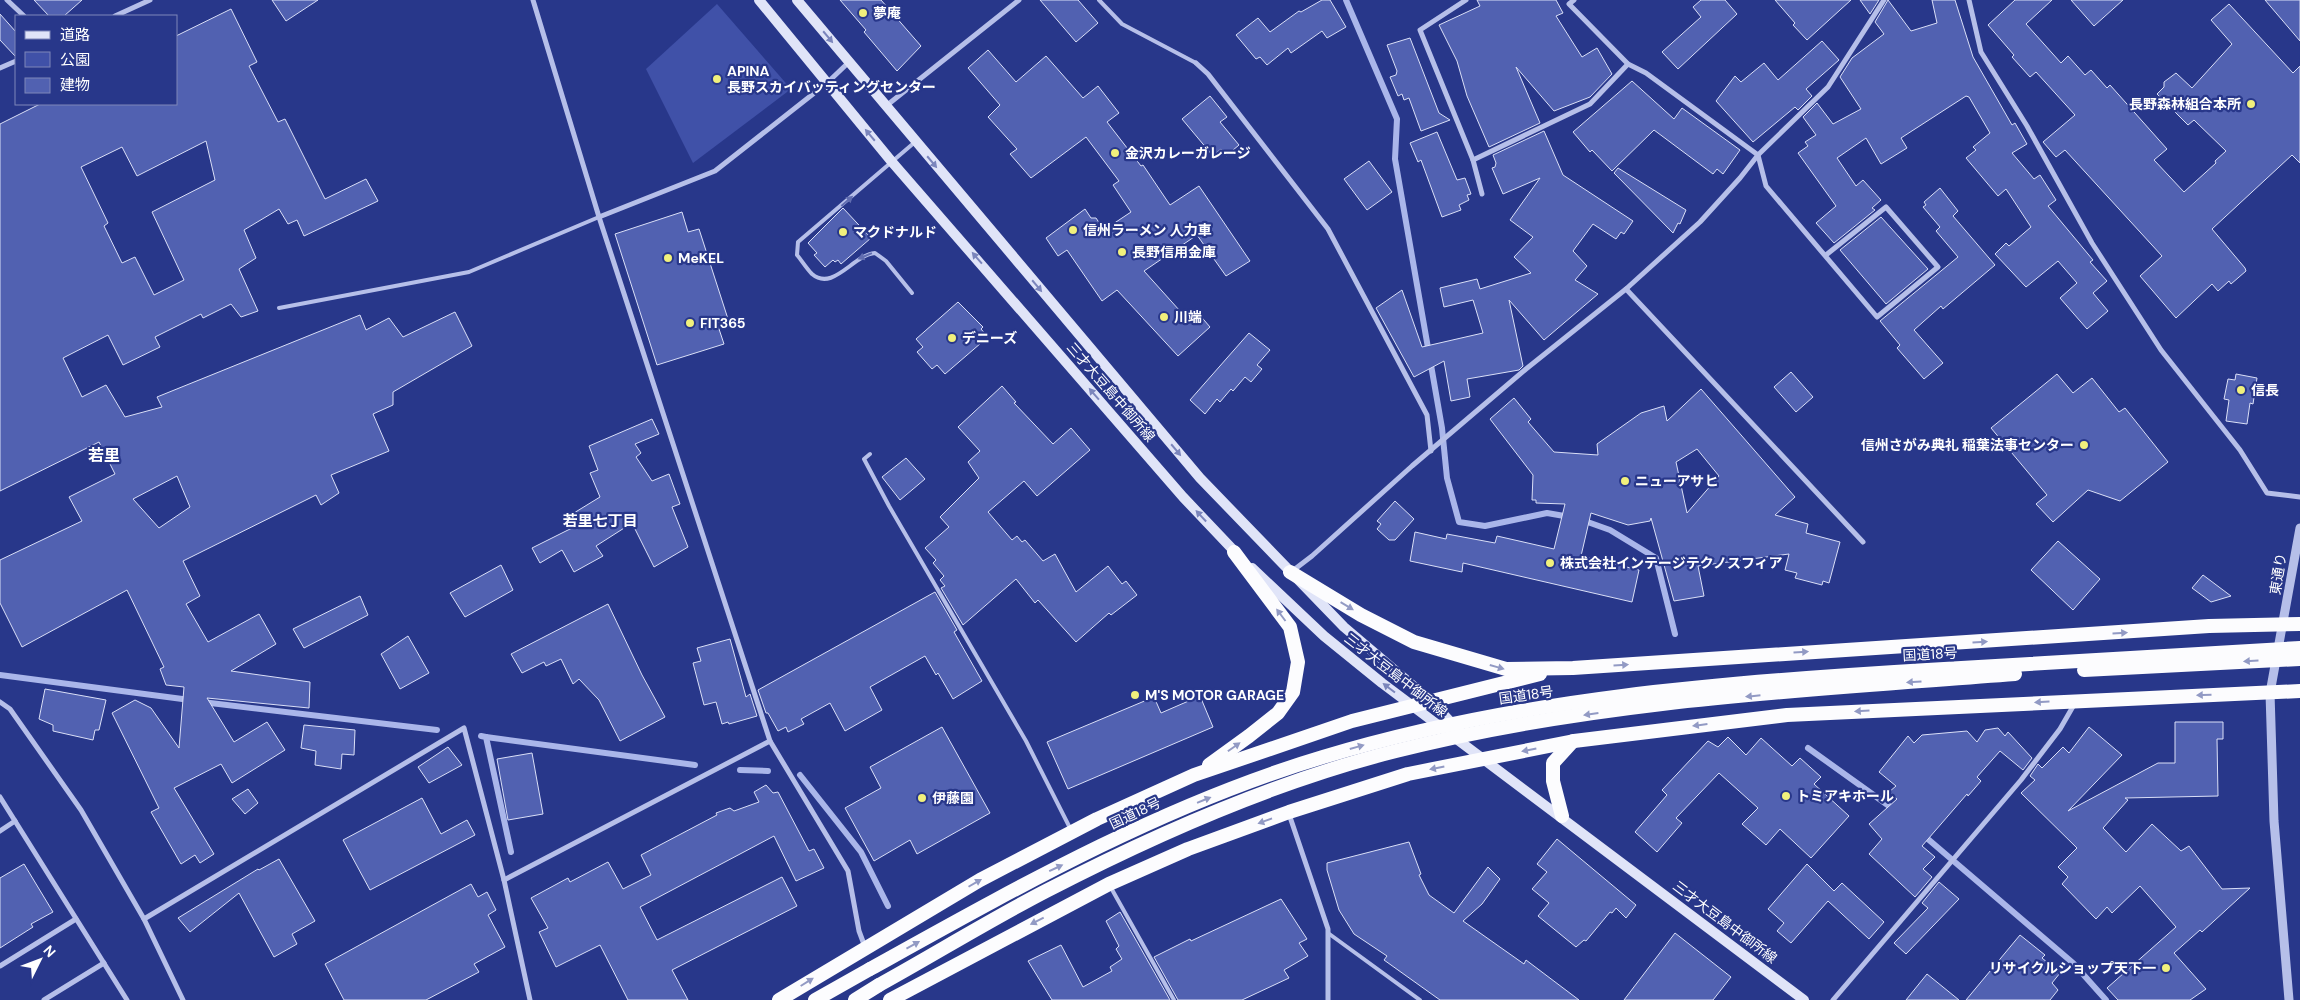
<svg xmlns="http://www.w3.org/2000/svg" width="2300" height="1000" viewBox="0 0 2300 1000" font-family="'DM Sans','Noto Sans JP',sans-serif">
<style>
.green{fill:#4051a8}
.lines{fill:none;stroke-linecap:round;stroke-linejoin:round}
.stream{stroke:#aab6ea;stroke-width:6}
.building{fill:#5161b1;stroke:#dadff7;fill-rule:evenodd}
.service{stroke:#b6bfe9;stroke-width:4}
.minor{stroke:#b6bfe9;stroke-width:5}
.tertiary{stroke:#b6bfe9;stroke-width:9}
.secondary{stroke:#e0e4f8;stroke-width:10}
.trunk{stroke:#fcfcfe;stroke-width:14}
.trunk-bridge{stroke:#fcfcfe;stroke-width:14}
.oneway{fill:#7b85bc}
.oneway2{fill:#616db0}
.oneway3{fill:#929ac4}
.poi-dot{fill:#f1f07c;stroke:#28378a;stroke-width:2}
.labels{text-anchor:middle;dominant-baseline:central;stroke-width:4.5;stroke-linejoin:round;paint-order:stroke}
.poi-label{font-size:14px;font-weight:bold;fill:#fff;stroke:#28378a;text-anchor:start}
.street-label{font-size:14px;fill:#fff;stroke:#28378a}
.neighbourhood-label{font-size:15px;font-weight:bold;fill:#fff;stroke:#28378a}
.quarter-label{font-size:16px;font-weight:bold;fill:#fff;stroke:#28378a}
</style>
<rect width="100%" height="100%" fill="#28378a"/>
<polygon class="green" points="717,4 791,89 693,163 646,69"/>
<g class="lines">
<g class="stream">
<polyline points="1346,0 1397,119 1395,159 1442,428 1447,478 1459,522 1485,526 1547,513 1570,517"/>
<polyline points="1582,520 1610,530 1656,558 1675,634"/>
<polyline points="0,675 190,700"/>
<polyline points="202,702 437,730"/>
<polyline points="481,736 486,737 511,852"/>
<polyline points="486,737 695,765"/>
<polyline points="1808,748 1896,811"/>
<polyline points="740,770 768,771"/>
<polyline points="800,775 861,852 888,906"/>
<polyline points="1922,834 2073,963 2106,1000"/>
</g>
</g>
<g class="building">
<polygon points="34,0 82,0 64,16 49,16"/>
<polygon points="272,0 318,0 286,21"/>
<polygon points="840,0 881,0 921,46 897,71 864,32 866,30"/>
<polygon points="1040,0 1078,0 1098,23 1076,42"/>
<polygon points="1322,0 1330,0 1346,27 1327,38 1322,31 1291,53 1288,48 1267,65 1260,57 1256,59 1236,35 1258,18 1270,32 1299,11 1301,12"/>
<polygon points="1477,0 1556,0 1563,13 1556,16 1582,57 1597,48 1612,74 1590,97 1554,111 1516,67 1540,123 1489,147 1467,96 1457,61 1439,25 1480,6"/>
<polygon points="1701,0 1725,0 1737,14 1678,69 1662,52 1701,17 1693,7"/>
<polygon points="1775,0 1851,0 1807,40 1793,25 1795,23"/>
<polygon points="1860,0 1879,0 1870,14"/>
<polygon points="1888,0 1911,31 1937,23 1932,0 1955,0 1973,57 2012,125 2015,123 2027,144 2012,153 2034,179 2040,175 2056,200 2048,206 2093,260 2090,262 2107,281 2093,293 2108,311 2087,329 2060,298 2077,283 2058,261 2026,287 1995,254 2006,243 2009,246 2031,227 2006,189 1998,196 1966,158 1976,150 1973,147 1990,133 1969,97 1966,96 1901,138 1907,148 1881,164 1866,138 1837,158 1856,186 1863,180 1881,200 1872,208 1875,210 1834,243 1816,223 1836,206 1798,153 1808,146 1805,142 1816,135 1803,117 1817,103 1833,124 1861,109 1840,77 1852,58 1884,34 1875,22"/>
<polygon points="2015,0 2052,0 2026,24 2061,63 2068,56 2085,75 2091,70 2107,88 2110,85 2167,149 2154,160 2184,192 2216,163 2215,161 2226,151 2194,120 2188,125 2157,94 2164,87 2164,82 2176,73 2192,88 2232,44 2211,20 2229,4 2293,73 2300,66 2300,163 2292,155 2212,229 2245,268 2246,271 2231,284 2229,281 2218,291 2212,284 2176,318 2140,276 2162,256 2065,150 2056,157 2043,142 2075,115 2036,72 2030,77 2012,57 2014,55 1988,25"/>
<polygon points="2071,0 2123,0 2094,26"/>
<polygon points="2265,0 2300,0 2300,41"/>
<path d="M231 9 257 62 249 66 278 122 285 119 325 199 366 179 378 201 304 236 297 220 288 224 279 209 244 230 256 258 239 269 258 311 241 317 231 304 203 318 201 314 155 337 160 347 123 365 108 335 63 358 82 397 106 385 125 417 162 407 157 397 360 315 366 330 389 318 403 337 455 312 472 346 393 392V405L373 414 389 451 331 475 339 493 321 505 316 495 183 561 200 596 186 604 208 642 259 614 276 644 231 671 310 682 309 708 207 698 234 742 267 722 285 750 232 783 221 764 174 788 214 854 200 863 195 855 181 864 151 812 159 808 112 713 135 700 151 708 179 748 184 687 166 685 160 669 164 667 127 590 22 647 0 603V560L82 521 69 497 115 474 99 442 0 491V124L40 104H176V36ZM206 141 215 180 152 212 184 280 154 295 135 257 122 263 104 226 108 223 81 167 122 147 137 176ZM177 476 190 507 159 528 133 499Z"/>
<polygon points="0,14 16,32 16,57 0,40"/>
<polygon points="1410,38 1439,113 1450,120 1421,131 1409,98 1404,100 1402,94 1398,96 1390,77 1396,75 1397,71 1387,45"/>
<polygon points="1822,41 1839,60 1806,89 1812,96 1798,110 1795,107 1753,142 1716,101 1735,76 1741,82 1764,63 1778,80"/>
<polygon points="988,50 1016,82 1046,56 1083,98 1098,86 1119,113 1107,122 1141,166 1143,165 1170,205 1199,186 1250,261 1226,276 1197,235 1144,271 1189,321 1198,313 1210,327 1178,356 1117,290 1102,301 1067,250 1058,256 1046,238 1085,209 1091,218 1096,218 1104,230 1131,212 1113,185 1119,181 1086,137 1031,178 1010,154 1017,149 988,117 1000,105 968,68"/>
<polygon points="1632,81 1674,119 1682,108 1740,150 1723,174 1717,169 1713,174 1654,130 1612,171 1592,150 1590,152 1573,132"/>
<polygon points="1210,96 1227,117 1220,122 1239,145 1226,156 1221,149 1213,156 1182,119"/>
<polygon points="1544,131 1563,175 1633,221 1624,234 1621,232 1616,239 1593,224 1573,251 1587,266 1575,280 1598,294 1544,340 1509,300 1523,366 1519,370 1467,379 1470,397 1451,401 1444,361 1414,377 1376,308 1402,290 1422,347 1483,333 1473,300 1444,307 1440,288 1477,279 1480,289 1531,273 1514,257 1533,237 1510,220 1540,178 1503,194 1492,168 1495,167 1496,163 1493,155"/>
<polygon points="1437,132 1457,180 1465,178 1471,194 1467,195 1469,200 1459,205 1461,210 1442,217 1421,160 1418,162 1410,143"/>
<polygon points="1369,161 1392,192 1367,210 1344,179"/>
<polygon points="1618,168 1686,210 1680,224 1678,223 1673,233 1614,173"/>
<polygon points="1940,188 1958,211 1953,216 1995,265 1943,309 1941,306 1914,330 1943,363 1924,379 1897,348 1900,345 1880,321 1958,257 1936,231 1940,227 1923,207 1926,205 1924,202"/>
<polygon points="843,208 871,238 841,264 838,260 835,262 833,260 825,267 814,255 817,253 808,243"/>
<polygon points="682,212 688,232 699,229 728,319 717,323 724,344 657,365 615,234"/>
<polygon points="1881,217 1928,269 1886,304 1840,250"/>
<polygon points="958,302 983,327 981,329 988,337 945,374 937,365 932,369 917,352 923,347 916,339"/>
<polygon points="1249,333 1270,350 1257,365 1262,369 1251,382 1245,377 1233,391 1231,389 1220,402 1217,399 1205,414 1190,400"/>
<polygon points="1791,372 1813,397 1796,412 1774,387"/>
<polygon points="2057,374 2073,393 2092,378 2119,412 2125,408 2168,462 2120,501 2088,490 2053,522 2036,504 2047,495 1991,428"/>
<polygon points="2236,374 2257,378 2253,404 2250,403 2247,424 2226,421 2229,400 2224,399 2228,379 2235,380"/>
<polygon points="1002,386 1016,402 1014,403 1053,444 1071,428 1090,450 1037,496 1024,481 988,512 1012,540 1017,536 1022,542 1025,540 1043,561 1055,554 1076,592 1108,566 1122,584 1126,581 1137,595 1111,615 1109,613 1076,642 1038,600 1035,603 1016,579 963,625 941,588 945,586 940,580 944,576 933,563 936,560 925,548 949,527 940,517 979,478 968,462 980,451 958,427"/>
<path d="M1701 389 1795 497 1775 515 1808 524 1806 533 1840 542 1829 583 1823 581 1822 585 1795 578 1797 573 1785 570 1789 554 1698 566 1704 596 1674 601 1651 518 1650 521 1628 525 1591 513 1581 556 1639 570 1632 602 1463 563 1462 572 1410 561 1415 532 1446 539 1447 534 1495 543 1497 536 1554 549 1565 504 1536 503V500H1532L1533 475 1490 419 1514 398 1531 419 1528 422 1554 452 1598 455 1597 444 1641 413 1664 406 1667 421ZM1697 449 1719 476 1687 513 1676 462Z"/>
<polygon points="652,419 659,434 635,444 641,453 636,457 652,481 669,474 680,504 672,507 688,547 654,567 632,523 596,546 603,556 574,572 562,550 540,563 532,548 578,525 569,516 600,497 590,473 598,470 589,446"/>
<polygon points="906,458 925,479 900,500 882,477"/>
<polygon points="1395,501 1414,519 1395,540 1389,540 1377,529 1381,524 1377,521"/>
<polygon points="2058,541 2100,579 2073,610 2031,570"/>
<polygon points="501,565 513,590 465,617 450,593"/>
<polygon points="2203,575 2231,596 2211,602 2192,588"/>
<polygon points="935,592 957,630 954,632 982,681 953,699 938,673 936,675 925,656 870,687 882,710 845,731 830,703 801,719 804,724 788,732 786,727 778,731 768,713 766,713 758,690"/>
<polygon points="360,596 368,615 304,648 293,629"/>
<polygon points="608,604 642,675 665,717 620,741 599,700 579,679 573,684 561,659 546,666 544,662 522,673 511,654"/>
<polygon points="408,636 429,673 400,689 381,654"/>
<polygon points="730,639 746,697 750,694 757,716 729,724 728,722 722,724 716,702 704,705 693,663 701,661 697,648"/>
<polygon points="45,689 106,700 99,730 95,730 93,740 53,731 53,725 39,719"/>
<polygon points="1200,696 1213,727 1068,789 1047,742 1154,697 1161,713"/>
<polygon points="2175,722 2223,722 2223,739 2217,739 2218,796 2125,798 2128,800 2103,828 2126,852 2152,824 2181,851 2189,846 2222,889 2250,888 2202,932 2200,930 2174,953 2206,989 2190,1000 2118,1000 2107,988 2176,927 2140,886 2112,913 2107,907 2096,919 2062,884 2068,877 2058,867 2077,848 2021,793 2035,780 2030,776 2038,764 2042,768 2063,747 2069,753 2089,727 2122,755 2068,811 2158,763 2175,763"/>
<polygon points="304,725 355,730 354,755 342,754 341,769 315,765 316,751 301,748"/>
<polygon points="942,727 990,813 917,854 910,840 874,861 845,808 881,788 870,767"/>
<polygon points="1998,728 2005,736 2008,732 2032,758 2023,770 2000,751 1977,777 1981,781 1968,796 1967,794 1922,846 1935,857 1923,869 1932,877 1915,897 1869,854 1882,839 1869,824 1897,799 1889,792 1896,786 1879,772 1908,736 1914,743 1922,735 1967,731 1977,742 1985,730"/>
<polygon points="1728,737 1746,755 1761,738 1792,766 1800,758 1821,777 1814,784 1849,816 1811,858 1780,829 1766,845 1742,824 1758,808 1719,773 1676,818 1682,823 1657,852 1635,832 1667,795 1662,790 1708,741 1718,747"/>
<polygon points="448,747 462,765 429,783 418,767"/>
<polygon points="532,753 543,814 508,820 497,759"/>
<polygon points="766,785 773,793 778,792 809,851 814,849 824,868 796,881 774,836 640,907 657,940 782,877 797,906 672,970 688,1000 628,1000 600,945 556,967 539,932 548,928 531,898 568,878 570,882 608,862 623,889 651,875 641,855 717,815 716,813 730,808 734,811 759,802 754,792"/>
<polygon points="248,789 258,803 245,814 232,799"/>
<polygon points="422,798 441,834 467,820 475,835 370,890 343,840"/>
<polygon points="1557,839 1636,905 1626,918 1616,908 1612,913 1610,912 1586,941 1584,940 1576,947 1538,916 1549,903 1532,889 1547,872 1537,864"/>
<polygon points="1409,842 1421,874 1419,875 1429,895 1454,913 1488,867 1500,879 1482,904 1463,921 1524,964 1526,960 1579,1000 1440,1000 1384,960 1387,956 1354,934 1339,910 1327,870 1327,863"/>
<polygon points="279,859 315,921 292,934 297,944 274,957 239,893 190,932 178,918 258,869 259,870"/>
<polygon points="24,864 53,912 31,924 33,927 0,948 0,878"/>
<polygon points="1807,864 1834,891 1842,883 1884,922 1869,939 1828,901 1791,943 1777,931 1784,923 1768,909"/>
<polygon points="1939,882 1959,899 1906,954 1894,943 1928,908 1922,903"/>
<polygon points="471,884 478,897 487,892 496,910 488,915 505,947 474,964 479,972 426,1000 344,1000 325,964"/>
<polygon points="1281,899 1307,939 1299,943 1308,956 1284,970 1289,978 1242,1000 1178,1000 1154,957 1190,939 1191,941"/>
<polygon points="1120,912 1170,1000 1052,1000 1028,961 1061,945 1083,987 1112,971 1110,967 1122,959 1116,949 1119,946 1106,921"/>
<polygon points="1675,933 1731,977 1713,1000 1624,1000"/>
<polygon points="2020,935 2045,955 2042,958 2060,973 2052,983 2058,990 2050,1000 1966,1000"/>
<polygon points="1927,974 1959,1000 1906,1000"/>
</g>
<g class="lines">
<g class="service">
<polyline points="1099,0 1122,24 1196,63"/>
<path d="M912 293 886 261 875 253C853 255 833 292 812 274 807 269 802 261 797 255L798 242 915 142"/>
<polyline points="279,308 469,272 599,217"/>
<polyline points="870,454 864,459 889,506 1026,741 1071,830"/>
<polyline points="1110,886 1174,1000"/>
<polyline points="1328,933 1420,1000"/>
</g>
<g class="minor">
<polyline points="7,0 24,16"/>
<polyline points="533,0 599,217 770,741"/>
<polyline points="1466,0 1420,30 1473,160 1482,194"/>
<polyline points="1574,0 1569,4 1628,64 1646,73 1758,155 1766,186 1877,317 1938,267 1886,207 1826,255"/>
<polyline points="1969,0 1981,52 2027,126 2092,243 2161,350 2240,450 2267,493 2300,497"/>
<polyline points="115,16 150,0"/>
<polyline points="1196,63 1208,74 1328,229 1427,415 1431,451"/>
<polyline points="0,68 16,61"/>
<polyline points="886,106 1019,0"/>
<polyline points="1473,160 1590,104 1628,64"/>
<polyline points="599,217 715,171 827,83 849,62"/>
<polyline points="1626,289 1863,542"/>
<polyline points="1291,572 1312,556 1412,466 1526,369 1626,289 1700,222 1740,178 1758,155 1828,87 1884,0"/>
<polyline points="0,702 10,709 81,810 144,919 183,1000"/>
<polyline points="0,797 15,821"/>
<polyline points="1289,814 1328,929 1328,1000"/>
<polyline points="0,831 15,821 127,1000"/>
<polyline points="504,880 770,741 848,871 859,931 865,947"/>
<polyline points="144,919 464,728 504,880 530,1000"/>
<polyline points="0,966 76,919"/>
<polyline points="44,1000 104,963"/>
<polyline points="1833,1000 2021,780 2060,729 2075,703"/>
</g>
<polyline class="tertiary" points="2289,1000 2274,821 2270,693 2300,528"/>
<g class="secondary">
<polyline points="759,0 892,162 1183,497 1238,555"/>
<polyline points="797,0 1200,478 1344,627 1431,701 1456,728"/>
<polyline points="1252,568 1324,636 1382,683 1804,1000"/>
</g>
<g class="trunk">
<polyline points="1290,572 1361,615 1414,642 1506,669 1573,668 2209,626 2300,624"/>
<polyline points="1209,765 1249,736 1278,713 1293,692 1298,662 1290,627 1234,552"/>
<polyline points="1562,816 1553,781 1553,763 1573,741"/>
<polyline points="779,1000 980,880 1097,819 1194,775 1352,721 1540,674"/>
<polyline points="815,1000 870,969"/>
<polyline points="855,1000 879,985"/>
<polyline points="890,1000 1109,884 1188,849 1289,812 1408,774 1574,741 1787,715 2300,691"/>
</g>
<g class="trunk-bridge">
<polyline points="2084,670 2300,659"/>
<path d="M870 969C1016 888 1162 805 1323 757 1518 698 1725 682 1927 670 2052 663 2176 655 2300 648"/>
<path d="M879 985C935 954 990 920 1046 891 1156 834 1276 781 1396 751 1597 700 1809 690 2015 674"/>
</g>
</g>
<defs><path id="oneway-solid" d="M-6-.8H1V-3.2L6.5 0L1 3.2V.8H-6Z" transform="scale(1.25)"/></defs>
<g class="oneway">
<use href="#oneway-solid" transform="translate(828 37) rotate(50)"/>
<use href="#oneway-solid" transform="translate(870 135) rotate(-130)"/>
<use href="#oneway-solid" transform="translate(932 162) rotate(50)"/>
<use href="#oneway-solid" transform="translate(977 258) rotate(-131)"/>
<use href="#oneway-solid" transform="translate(1037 286) rotate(50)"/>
<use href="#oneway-solid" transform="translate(1094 394) rotate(-131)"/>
<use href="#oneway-solid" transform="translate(1176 450) rotate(50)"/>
<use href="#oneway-solid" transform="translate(1201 516) rotate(-133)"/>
<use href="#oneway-solid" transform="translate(1389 688) rotate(-143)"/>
</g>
<g class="oneway2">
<use href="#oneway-solid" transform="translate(847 201) rotate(-41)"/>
<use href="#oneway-solid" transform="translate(865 256) rotate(157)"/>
</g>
<g class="oneway3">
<use href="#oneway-solid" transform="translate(1347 606) rotate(31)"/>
<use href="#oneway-solid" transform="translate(1281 615) rotate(-127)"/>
<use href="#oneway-solid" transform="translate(2120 633) rotate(-4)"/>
<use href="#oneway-solid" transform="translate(1980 642) rotate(-3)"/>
<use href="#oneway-solid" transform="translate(1801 652) rotate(-3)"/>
<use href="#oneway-solid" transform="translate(2251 661) rotate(177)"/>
<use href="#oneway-solid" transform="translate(1621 665) rotate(-4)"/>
<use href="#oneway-solid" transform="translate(1497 667) rotate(16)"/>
<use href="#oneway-solid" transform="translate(1914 682) rotate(176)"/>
<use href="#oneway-solid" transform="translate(2204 695) rotate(178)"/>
<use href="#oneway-solid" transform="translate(1753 696) rotate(174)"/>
<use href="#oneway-solid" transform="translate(2042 702) rotate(177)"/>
<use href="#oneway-solid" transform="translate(1862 711) rotate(177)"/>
<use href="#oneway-solid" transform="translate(1591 714) rotate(172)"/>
<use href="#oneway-solid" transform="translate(1700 725) rotate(173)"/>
<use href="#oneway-solid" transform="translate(1234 747) rotate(-35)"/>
<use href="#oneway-solid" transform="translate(1357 747) rotate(-16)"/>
<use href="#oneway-solid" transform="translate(1529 750) rotate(169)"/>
<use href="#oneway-solid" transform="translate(1437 768) rotate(169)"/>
<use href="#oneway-solid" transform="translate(1204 800) rotate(-22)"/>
<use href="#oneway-solid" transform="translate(1265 821) rotate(160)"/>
<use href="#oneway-solid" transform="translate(1056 868) rotate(-25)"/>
<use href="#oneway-solid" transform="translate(975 883) rotate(-30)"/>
<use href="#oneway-solid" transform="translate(1037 921) rotate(153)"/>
<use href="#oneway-solid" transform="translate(913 945) rotate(-29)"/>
<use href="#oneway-solid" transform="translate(807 982) rotate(-32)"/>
</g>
<g class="poi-dot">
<circle cx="863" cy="13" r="5"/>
<circle cx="717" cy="79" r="5"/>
<circle cx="2251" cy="104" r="5"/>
<circle cx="1115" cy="153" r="5"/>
<circle cx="1073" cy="230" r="5"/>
<circle cx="843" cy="232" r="5"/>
<circle cx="1122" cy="252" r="5"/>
<circle cx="668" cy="258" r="5"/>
<circle cx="1164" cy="317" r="5"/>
<circle cx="690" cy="323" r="5"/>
<circle cx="952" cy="338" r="5"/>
<circle cx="2241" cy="390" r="5"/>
<circle cx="2084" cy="445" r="5"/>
<circle cx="1625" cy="481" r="5"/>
<circle cx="1550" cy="563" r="5"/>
<circle cx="1135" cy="695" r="5"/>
<circle cx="1786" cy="796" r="5"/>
<circle cx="922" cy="798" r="5"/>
<circle cx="2166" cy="968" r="5"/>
</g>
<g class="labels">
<g class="poi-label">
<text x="873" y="13">夢庵</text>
<text x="727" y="71">APINA<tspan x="727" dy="16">長野スカイバッティングセンター</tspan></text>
<text x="2241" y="104" text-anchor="end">長野森林組合本所</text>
<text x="1125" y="153">金沢カレーガレージ</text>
<text x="1083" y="230">信州ラーメン 人力車</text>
<text x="853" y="232">マクドナルド</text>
<text x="1132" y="252">長野信用金庫</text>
<text x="678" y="258">MeKEL</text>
<text x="1174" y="317">川端</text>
<text x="700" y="323">FIT365</text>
<text x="962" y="338">デニーズ</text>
<text x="2251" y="390">信長</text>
<text x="2074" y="445" text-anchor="end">信州さがみ典礼 稲葉法事センター</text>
<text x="1635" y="481">ニューアサヒ</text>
<text x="1560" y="563">株式会社インテージテクノスフィア</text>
<text x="1145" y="695">M'S MOTOR GARAGE</text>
<text x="1796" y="796">トミアキホール</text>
<text x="932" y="798">伊藤園</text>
<text x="2156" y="968" text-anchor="end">リサイクルショップ天下一</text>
</g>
<g class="street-label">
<text transform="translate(1111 392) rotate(49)">三才大豆島中御所線</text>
<text transform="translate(2278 574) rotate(-81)">東通り</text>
<text transform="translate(1930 654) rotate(-3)">国道18号</text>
<text transform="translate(1396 675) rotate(38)">三才大豆島中御所線</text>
<text transform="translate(1526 695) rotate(-8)">国道18号</text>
<text transform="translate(1135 813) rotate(-25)">国道18号</text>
<text transform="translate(1725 922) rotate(37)">三才大豆島中御所線</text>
</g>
<g class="neighbourhood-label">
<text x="600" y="521">若里七丁目</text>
</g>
<g class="quarter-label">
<text x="104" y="455">若里</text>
</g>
</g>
<rect x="15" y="15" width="162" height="90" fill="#28378a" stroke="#7e87b9"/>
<rect x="25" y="31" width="25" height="8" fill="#e0e4f8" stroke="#7e87b9"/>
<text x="60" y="40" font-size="15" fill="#ffffff">道路</text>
<rect x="25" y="52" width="25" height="15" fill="#4051a8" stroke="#7e87b9"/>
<text x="60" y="65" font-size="15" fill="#ffffff">公園</text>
<rect x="25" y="78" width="25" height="15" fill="#5161b1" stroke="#7e87b9"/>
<text x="60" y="90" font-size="15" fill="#ffffff">建物</text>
<g transform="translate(40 960) rotate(48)" stroke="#28378a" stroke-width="4" paint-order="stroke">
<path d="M0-4L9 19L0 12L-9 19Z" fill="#ffffff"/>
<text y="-8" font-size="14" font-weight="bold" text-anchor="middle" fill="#ffffff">N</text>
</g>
</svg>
